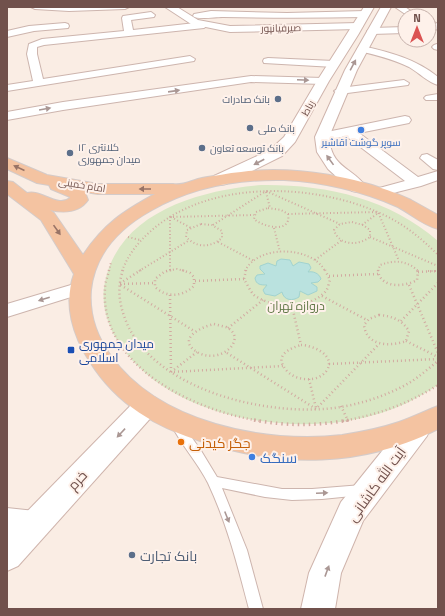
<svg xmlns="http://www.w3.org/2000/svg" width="445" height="616" viewBox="0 0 445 616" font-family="'Titillium Web',Cairo,sans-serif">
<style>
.green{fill:#d9e7c4}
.water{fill:#bae2df;stroke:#a1d3d0}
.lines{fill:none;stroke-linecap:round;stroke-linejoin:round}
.service-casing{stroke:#cdb5ae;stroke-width:2}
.minor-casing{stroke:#cdb5ae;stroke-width:2}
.tertiary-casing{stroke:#cdb5ae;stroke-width:2}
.secondary-casing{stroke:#cfb4ac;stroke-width:2}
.primary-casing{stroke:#d4cbc9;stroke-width:2}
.path-far2{stroke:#d2aaa1;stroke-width:2;stroke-dasharray:1 2.5;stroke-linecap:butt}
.path-far1{stroke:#d2aaa1;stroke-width:2.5;stroke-dasharray:1 3;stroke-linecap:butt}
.path{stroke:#d2aaa1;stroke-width:3.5;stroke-dasharray:1.5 4;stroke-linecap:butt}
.service{fill:#fff;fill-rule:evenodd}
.minor{fill:#fff;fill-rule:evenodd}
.tertiary{fill:#fff;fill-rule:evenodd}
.secondary{fill:#fff;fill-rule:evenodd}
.primary{fill:#f4c3a1;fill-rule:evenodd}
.oneway{fill:#aa9794}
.oneway2{fill:#987366}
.service-dot{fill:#5c6f8a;stroke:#fef1ea;stroke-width:1.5}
.shop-dot{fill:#3f7fe0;stroke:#fef1ea;stroke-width:1.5}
.transit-dot{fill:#1a4fb4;stroke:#fef1ea;stroke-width:1.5}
.food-dot{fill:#e8710a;stroke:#fef1ea;stroke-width:1.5}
.labels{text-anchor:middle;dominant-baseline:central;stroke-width:4;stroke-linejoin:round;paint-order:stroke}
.far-street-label{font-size:10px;fill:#71514c;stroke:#fef1ea}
.far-service-label{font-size:10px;fill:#4e5e75;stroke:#fef1ea;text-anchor:start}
.far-shop-label{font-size:10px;fill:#366cbe;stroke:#fef1ea}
.park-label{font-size:12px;fill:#5e7644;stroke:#fef1ea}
.transit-label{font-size:12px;fill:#164399;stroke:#fef1ea;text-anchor:start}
.near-food-label{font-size:14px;fill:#c56008;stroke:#fef1ea;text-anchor:start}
.near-shop-label{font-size:14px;fill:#366cbe;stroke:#fef1ea;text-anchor:start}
.near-street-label{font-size:14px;fill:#71514c;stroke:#fef1ea}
.near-service-label{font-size:14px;fill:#4e5e75;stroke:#fef1ea;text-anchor:start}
</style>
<rect width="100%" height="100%" fill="#faede4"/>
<path class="green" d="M261 185C324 184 389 198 438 241V385C418 398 398 409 374 415 294 438 171 419 121 346 108 328 100 304 105 282 119 212 200 190 261 185Z"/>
<path class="water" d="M281 259 290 260 293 266 299 262 309 264 311 268 308 272C313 271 319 273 321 279L318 282 311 283 317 287V291L308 295 300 291 299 297C293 301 284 301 282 292L275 296 265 294 263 290 267 285C261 285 256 285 255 278L257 275 265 274 260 269V266L268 263 276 266 277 261Z"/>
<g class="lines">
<g class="service-casing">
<path id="service" d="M177 422 181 423 200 449 217 477 282 489H312L362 485 366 486 368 490 366 494 362 495 322 499 292 500 265 497 222 488 247 550 263 609H249C238 567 227 523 208 483 198 463 182 446 172 426L173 423Z"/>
</g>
<g class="minor-casing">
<g id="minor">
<polygon points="31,7 129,7 125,9 69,11 35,9"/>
<polygon points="395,7 405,7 418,16 408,16"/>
<path d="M211 11 287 13 365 11 369 14 365 17C317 18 270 18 223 17 215 17 197 20 193 16L194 14Z"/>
<polygon points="151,12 155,15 154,17 131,20 133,30 204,22 208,25 204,28 44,45 37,47 37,54 43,79 190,56 195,59 194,61 7,91 7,85 33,81 27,54 29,44 42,39 124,31 122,18 123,16"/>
<polygon points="429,20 438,24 438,30 429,26"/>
<polygon points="65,23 68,24 69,26 68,28 34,31 7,37 7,31 29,26"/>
<polygon points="405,27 405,33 372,34 367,31 372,28"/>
<polygon points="437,44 438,50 434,49 432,47 434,45"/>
<path d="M362 46C389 52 416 59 438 77V85C429 83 418 72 409 67 393 59 376 55 359 51L357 49Z"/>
<polygon points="268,58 334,61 339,64 334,67 264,63 263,61 264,59"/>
<polygon points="251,76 323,78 328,81 323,84 251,82 63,110 7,120 7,112 63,102"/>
<polygon points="404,80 409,83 408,85 340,94 334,91 340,88"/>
<polygon points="438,94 438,100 426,100 424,98 426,96"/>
<polygon points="405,116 409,117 411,120 409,123 359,133 418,177 438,171 438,180 421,186 377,197 372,196 370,193 372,190 405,181 346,136 322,141 317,140 316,137 317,134 322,133"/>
<polygon points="427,154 438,160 438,170 433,169 420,158 422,155"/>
<polygon points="81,282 87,284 90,288 87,292 7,317 7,304"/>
<polygon points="7,508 35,511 44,515 48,524 44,533 35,537 7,532"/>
</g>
</g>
<g class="tertiary-casing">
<polygon id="tertiary" points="165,7 177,7 198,20 230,26 358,23 363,26 358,29 230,32 191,24"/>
</g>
<g class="secondary-casing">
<g id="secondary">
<polygon points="364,7 374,7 358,35 329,81 295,142 282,156 226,184 220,185 214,184 212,180 214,176 270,150 284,137 317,81"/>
<path d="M381 7H391L357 70 329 137C331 169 353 167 366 187L364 191 358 192 352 191 328 169 317 152 315 137 345 70Z"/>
<polygon points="147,395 156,398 160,405 156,412 18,566 7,571 7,532 138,398"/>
<polygon points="417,417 427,420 430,428 427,436 363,521 341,573 335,609 301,609 309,573 341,502 407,420"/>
</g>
</g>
<g class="primary-casing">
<path id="primary" d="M7 158 47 175 98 184H173C183 186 192 180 202 178 215 176 228 173 241 172 295 165 363 177 411 200 420 205 429 210 438 215V229C423 225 411 214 398 207 362 191 323 182 284 180 238 179 192 187 152 210 121 227 95 253 91 290 89 314 97 337 111 356 159 423 265 444 342 435 362 432 381 428 399 422 413 417 425 411 438 406V429C363 467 282 468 203 442 156 427 117 405 90 362 73 336 63 304 74 274L41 220 7 194V181L13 182 27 193C41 189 57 208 70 198V197L51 189 49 185 37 183 7 169ZM85 192 98 194H155C122 212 104 224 83 255L54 213 50 210C64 213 79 213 88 200Z"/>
</g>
<g class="path-far2">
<polyline points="266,192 270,208"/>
<path d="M268 208 281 210 288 214C292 234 263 227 254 219L256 212Z"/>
<polyline points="288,214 378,212 399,261"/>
<polyline points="171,217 191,228"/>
<path d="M352 222 363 225 370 230V237C358 246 339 246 334 230L340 224Z"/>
<path d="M201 224 212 225 222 231V238C210 248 197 248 186 237L187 230Z"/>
<polyline points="213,225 266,191 340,224"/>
<polyline points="362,225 378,213"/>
<polyline points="274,228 280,252"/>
<polyline points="128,237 140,240"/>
<polyline points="370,237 438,266"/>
<polyline points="218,242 254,261"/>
<polyline points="315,260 342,240"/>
<polyline points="170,270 170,217 254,215"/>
<polyline points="109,271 111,262"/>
<path d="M122 271C128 255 138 242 152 230 211 179 315 183 382 214 404 224 421 238 438 255"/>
<polyline points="139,271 188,241"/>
<polyline points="166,271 177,269 185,271"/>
<path d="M245 271C258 244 312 246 325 271"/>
<path d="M378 271 380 265C394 260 407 260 418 271"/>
<polyline points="428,271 438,271"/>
</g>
<g class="path-far1">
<path d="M109 270C108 276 105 282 105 288 99 367 196 411 260 421"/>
<path d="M123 270C116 290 120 308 128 326 161 393 273 418 341 407 364 403 388 395 409 383 419 377 429 368 438 361"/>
<polyline points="141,270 119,284 194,331"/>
<path d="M171 270 164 272 155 279V287C167 298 182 297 194 286V277L190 273 182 270"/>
<path d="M246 270 244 279C247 284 250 291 254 295 273 309 309 310 326 291 328 288 329 283 330 280L325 270"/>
<path d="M378 270C380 289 405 287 417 280L418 272 417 270"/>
<polyline points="418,272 438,271"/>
<polyline points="329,276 378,274"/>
<polyline points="195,281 244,279"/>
<polyline points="120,284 154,283"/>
<polyline points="409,285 438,353"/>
<polyline points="170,295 171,372 283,366"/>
<polyline points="322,296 367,320"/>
<polyline points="292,306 301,345"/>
<path d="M379 315C392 316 402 320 409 331L406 341C390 347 366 346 364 325L369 319Z"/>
<polyline points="401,321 438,283"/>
<path d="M214 324C218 325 222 326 226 327 249 338 221 366 197 352 176 339 201 327 214 324Z"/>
<polyline points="228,328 263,300"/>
<polyline points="406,341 438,357"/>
<path d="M301 345C312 345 336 355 327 370 319 383 297 381 288 372 273 357 287 349 301 345Z"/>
<polyline points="227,353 316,409 379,344"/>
<polyline points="329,364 438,359"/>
<polyline points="171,372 197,352"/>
<polyline points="309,379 316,408"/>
<polyline points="341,406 348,421"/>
<path d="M343 421C377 415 408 404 438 385"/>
</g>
<g class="path">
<path d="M254 420C286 426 317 426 349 420"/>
<polyline points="347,420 348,422"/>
</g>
<use href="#service" class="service"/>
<use href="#minor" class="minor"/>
<use href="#tertiary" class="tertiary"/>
<use href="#secondary" class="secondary"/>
<use href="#primary" class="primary"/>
</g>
<defs><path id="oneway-solid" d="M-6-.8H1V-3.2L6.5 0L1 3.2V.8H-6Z"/></defs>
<g class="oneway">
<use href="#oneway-solid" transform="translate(353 65) rotate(-62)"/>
<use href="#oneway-solid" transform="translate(303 80) rotate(3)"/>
<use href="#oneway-solid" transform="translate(174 91) rotate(-8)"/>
<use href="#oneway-solid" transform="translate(45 109) rotate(-10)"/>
<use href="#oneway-solid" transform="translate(330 160) rotate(-126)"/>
<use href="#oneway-solid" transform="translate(259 162) rotate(152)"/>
<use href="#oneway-solid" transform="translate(44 299) rotate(163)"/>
<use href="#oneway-solid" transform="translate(121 433) rotate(133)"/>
<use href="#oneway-solid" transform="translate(322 493) rotate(-2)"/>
<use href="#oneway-solid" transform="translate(227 517) rotate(68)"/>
<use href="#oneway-solid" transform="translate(327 571) rotate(-70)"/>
</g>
<g class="oneway2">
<use href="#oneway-solid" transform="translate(19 168) rotate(-156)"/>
<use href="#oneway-solid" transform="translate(145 189) rotate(180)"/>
<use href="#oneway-solid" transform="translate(57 230) rotate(55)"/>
</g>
<g class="service-dot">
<circle cx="278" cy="99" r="4"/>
<circle cx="250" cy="128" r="4"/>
<circle cx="202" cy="148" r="4"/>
<circle cx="70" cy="153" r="4"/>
<circle cx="132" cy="555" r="4"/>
</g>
<g class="shop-dot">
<circle cx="361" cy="130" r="4"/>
<circle cx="252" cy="457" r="4"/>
</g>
<rect class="transit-dot" x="67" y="346" width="8" height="8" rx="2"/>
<circle class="food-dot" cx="181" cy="442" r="4"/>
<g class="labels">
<g class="far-street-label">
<text transform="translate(281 28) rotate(-1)">صیرفیانپور</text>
<text transform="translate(308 108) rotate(-61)">رباط</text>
<text transform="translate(82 185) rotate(9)">امام خمینی</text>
</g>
<g class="far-service-label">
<text x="270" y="99" text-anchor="end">بانک صادرات</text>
<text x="258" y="128">بانک ملی</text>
<text x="78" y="147">کلانتری ۱۲<tspan x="78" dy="12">میدان جمهوری</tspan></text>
<text x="210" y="148">بانک توسعه تعاون</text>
</g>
<g class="far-shop-label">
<text x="361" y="142">سوپر گوشت آقاشیر</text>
</g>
<g class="park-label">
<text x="296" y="305">دروازه تهران</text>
</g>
<g class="transit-label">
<text x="79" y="343">میدان جمهوری<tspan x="79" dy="14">اسلامی</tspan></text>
</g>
<g class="near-food-label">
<text x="189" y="442">جگر کیدنی</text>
</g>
<g class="near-shop-label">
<text x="260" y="457">سنگک</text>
</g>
<g class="near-street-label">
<text transform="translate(77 480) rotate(-47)">خرم</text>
<text transform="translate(376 484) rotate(-54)">آیت الله کاشانی</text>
</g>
<g class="near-service-label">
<text x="140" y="555">بانک تجارت</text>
</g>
</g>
<rect width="445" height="616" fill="none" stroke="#71514c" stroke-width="16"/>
<g transform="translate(417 28)"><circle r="19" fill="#fef1ea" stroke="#c6b1ab"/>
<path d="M0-3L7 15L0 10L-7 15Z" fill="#db5352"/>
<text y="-6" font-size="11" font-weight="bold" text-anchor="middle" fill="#71514c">N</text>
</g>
</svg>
